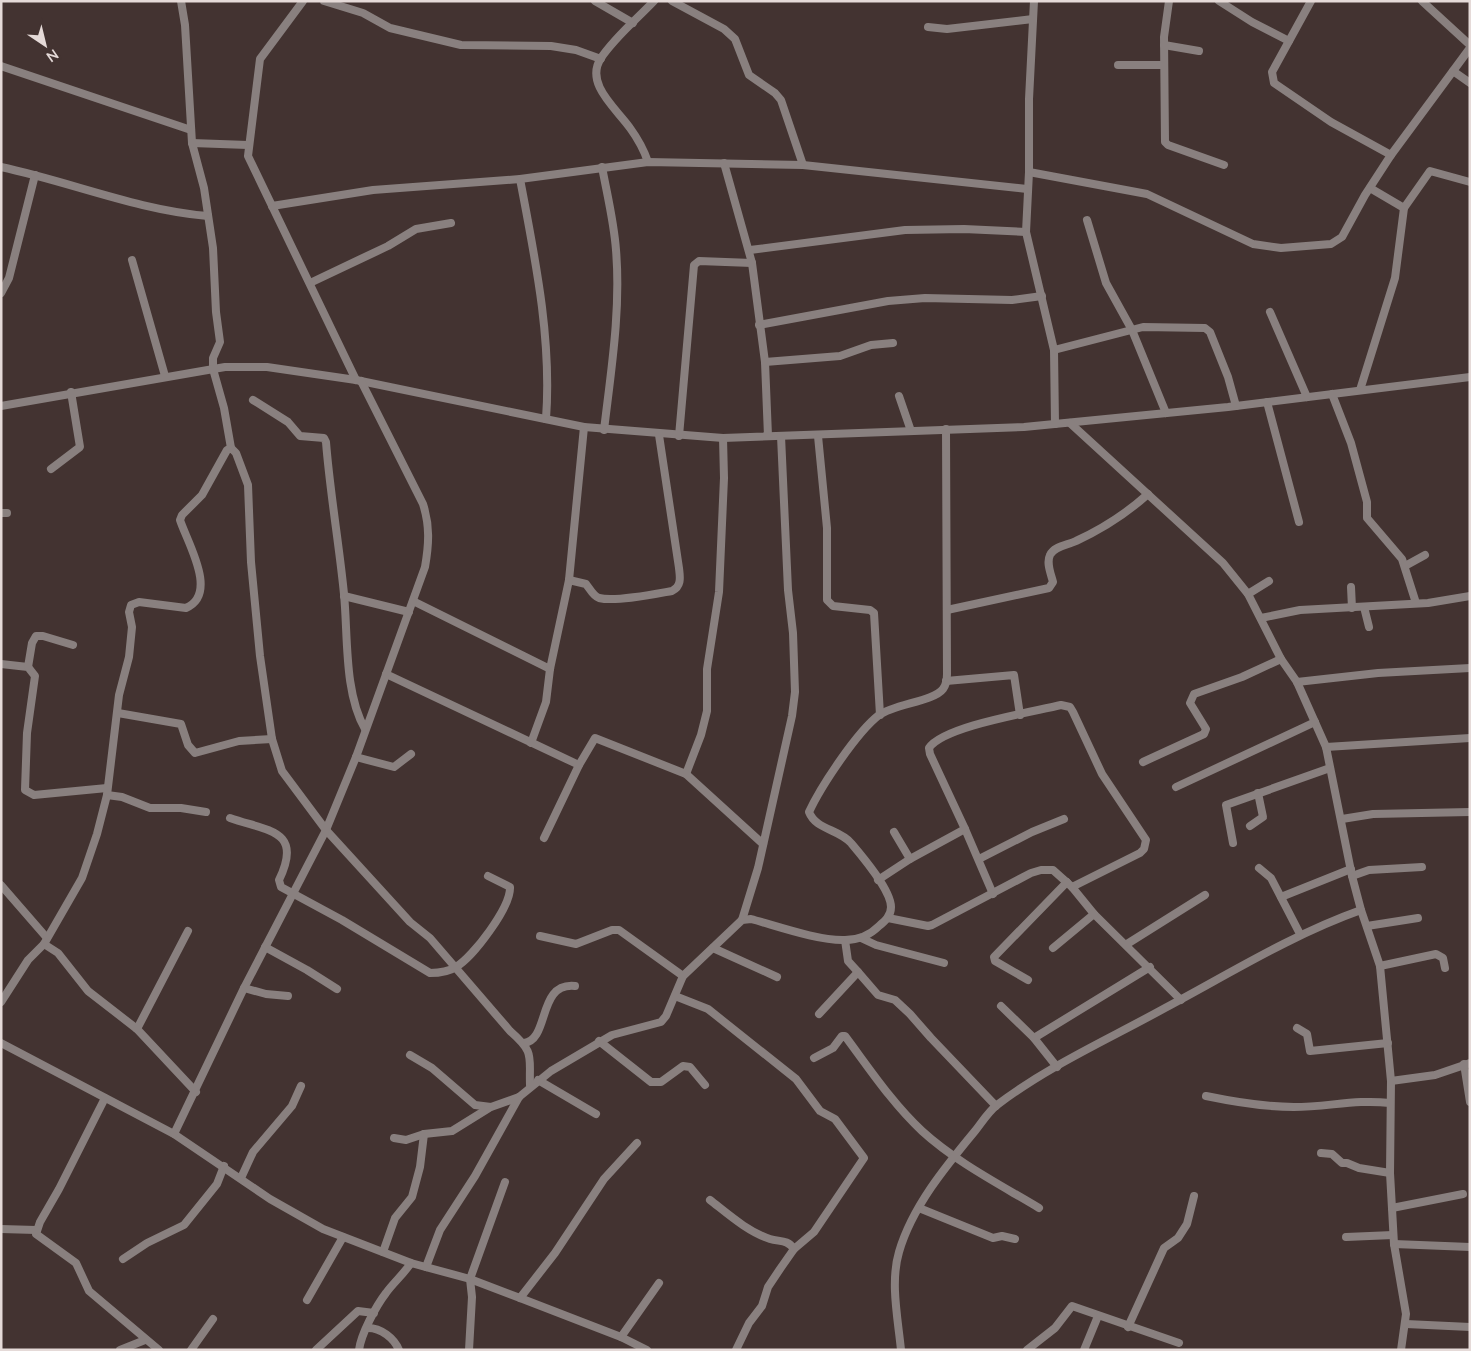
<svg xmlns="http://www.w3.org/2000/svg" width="1471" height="1351" viewBox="0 0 1471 1351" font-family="Lato,sans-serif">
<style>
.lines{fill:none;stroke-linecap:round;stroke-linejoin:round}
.minor{stroke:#89807f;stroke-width:8}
</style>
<rect width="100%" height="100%" fill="#433331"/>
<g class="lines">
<g class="minor">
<polyline points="181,1 185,25 192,143 204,188 213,248 216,312 220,342 213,358 213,369 224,408 231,448"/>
<polyline points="303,1 260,59 248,156 356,380"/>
<polyline points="324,1 363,13 390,28 461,45 551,46 576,50 601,59"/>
<polyline points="595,1 633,23"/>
<polyline points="672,1 724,29 735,39 749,75 775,93 781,100 803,165"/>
<polyline points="1034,1 1029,99 1029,172 1026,232 1054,350 1055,424"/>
<polyline points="1169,1 1164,37 1165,142 1168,145 1224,165"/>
<polyline points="1219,1 1252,22 1289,41"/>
<polyline points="1311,1 1272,72 1274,83 1331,122 1391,155"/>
<polyline points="1422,1 1470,45"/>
<polyline points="928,27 947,29 1033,19"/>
<polyline points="1164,45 1199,51"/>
<polyline points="1118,65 1164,65"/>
<polyline points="1,66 191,130"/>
<polyline points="1453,71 1470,83"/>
<polyline points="192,143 248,145"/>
<path d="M648 162C644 150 638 139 630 128 617 109 584 84 601 58 615 37 637 19 654 1"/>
<polyline points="724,163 752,263 765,362 768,436"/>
<path d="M1 167C71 182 137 210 208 216"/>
<path d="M602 167C607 194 614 222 616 250 621 310 611 371 604 430"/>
<polyline points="1029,172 1147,194 1253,244 1281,248 1331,244 1342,237 1365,195 1391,155 1470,48"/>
<path d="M520 179C535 258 552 339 546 419"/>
<polyline points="1370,188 1404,208"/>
<polyline points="272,206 373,190 520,179 648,162 803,165 1027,189"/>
<polyline points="1087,220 1106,283 1132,330 1166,413"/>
<polyline points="750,250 905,230 964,229 1026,232"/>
<polyline points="132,260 165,376"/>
<polyline points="310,283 388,246 416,229 451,223"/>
<polyline points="1,293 9,278 35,175"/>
<polyline points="1270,312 1307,397"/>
<polyline points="759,325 888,301 925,298 1012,300 1042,296"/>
<polyline points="1054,350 1143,327 1205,328 1210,332 1228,377 1236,406"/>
<polyline points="765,362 840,356 871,345 893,343"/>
<polyline points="1360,390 1395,278 1404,208 1430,171 1470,182"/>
<polyline points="1332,394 1351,443 1367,502 1367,518 1402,559 1416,603"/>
<polyline points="899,396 911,431"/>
<path d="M253 400 288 422 300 436 324 438 326 442C330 493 339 543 344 594 348 635 344 693 365 729"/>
<polyline points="1267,402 1299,522"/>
<polyline points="1,406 225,367 267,367 356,380 584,427 723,438 1024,427 1228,407 1470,377"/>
<polyline points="1070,423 1223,563 1248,594 1281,659 1297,682 1326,747 1352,876 1361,910 1380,966 1391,1081 1390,1173 1394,1244 1406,1314 1401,1350"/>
<polyline points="679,436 694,265 699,261 752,263"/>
<polyline points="818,436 827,528 827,600 833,606 870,610 874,613 880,715"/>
<polyline points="51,469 80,447 71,392"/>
<polyline points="1,513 7,513"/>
<polyline points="1405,566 1425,555"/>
<path d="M569 580 586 584C590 589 593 596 599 598 616 602 655 594 672 591 682 586 680 577 679 568L659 435"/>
<polyline points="1351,587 1352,608"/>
<polyline points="1248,594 1269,581"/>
<polyline points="344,596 409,612"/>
<polyline points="413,601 550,669"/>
<polyline points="1364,607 1369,627"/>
<path d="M947 610 1049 588 1053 582C1051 574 1046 563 1050 555 1054 546 1068 545 1076 541 1102 529 1127 513 1148 494"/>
<polyline points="1261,618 1300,610 1428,603 1470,596"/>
<polyline points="1,664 28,667 35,676 27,733 25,790 34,795 107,788"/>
<polyline points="28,667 32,643 36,636 43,636 73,645"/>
<polyline points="386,674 579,765"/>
<polyline points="946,681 1014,675 1020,715"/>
<polyline points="1297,682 1378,673 1470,668"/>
<polyline points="118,713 181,724 188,745 195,753 239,741 272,739"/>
<polyline points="531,743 546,702 550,669 569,580 584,427"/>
<polyline points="1326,747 1470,738"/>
<polyline points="356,757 394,767 411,754"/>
<polyline points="1143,762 1204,734 1206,729 1190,703 1194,694 1242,677 1281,659"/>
<polyline points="686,774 701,735 707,711 707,669 719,592 724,478 723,438"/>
<polyline points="1176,787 1315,722"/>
<polyline points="107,795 122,797 150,808 181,808 206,812"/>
<path d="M230 818C266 831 304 829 279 880L281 887 342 920 430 973C439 973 448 972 456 967 473 957 511 907 510 887L488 876"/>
<polyline points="1342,819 1373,814 1470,812"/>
<polyline points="1250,826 1263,817 1258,793"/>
<polyline points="894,832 910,859"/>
<polyline points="544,838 579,765 595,738 686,774 763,844"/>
<polyline points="1233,843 1226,805 1330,768"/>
<polyline points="979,859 1032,832 1064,819"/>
<polyline points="1259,868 1271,878 1300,934"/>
<polyline points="1352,876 1369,870 1422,867"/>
<polyline points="878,880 910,859 965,829"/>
<polyline points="1,885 47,938"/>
<path d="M993 894 965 829 930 754 929 748C943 726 1033 712 1061 705L1070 707 1073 712 1102 774 1146 840 1144 849 1140 853 1072 887"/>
<polyline points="1281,897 1351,869"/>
<polyline points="888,918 928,926 932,925 1031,873 1041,870 1053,870 1072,887 1094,914 1181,1000"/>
<polyline points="742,920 758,868 792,716 795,692 793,633 788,590 781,436"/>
<polyline points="1367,926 1418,918"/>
<polyline points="540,936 576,944 612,930 619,930 683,976"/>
<polyline points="861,938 876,945 944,963"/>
<polyline points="845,940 848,961 858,972 878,995 895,1000 910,1014 931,1038 996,1106"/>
<polyline points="44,944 58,953 88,991 137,1029 196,1092"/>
<polyline points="1127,944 1205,895"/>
<polyline points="265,947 307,970 337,989"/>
<polyline points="713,948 777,977"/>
<polyline points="1053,948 1094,914"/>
<polyline points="1380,966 1436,954 1443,958 1445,968"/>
<polyline points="1028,980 995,961 994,957 1067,882"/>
<polyline points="244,988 266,994 288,996"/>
<polyline points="675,996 708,1009 796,1079 820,1111 835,1119 864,1158 814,1232 794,1249 780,1269 768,1287 762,1306 749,1323 736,1350"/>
<path d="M1 1002 28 960 44 944 82 878 97 834 107 795 119 695 129 657 132 627 129 612 131 605 139 602 186 608C219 594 187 542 180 520L182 515 202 495 227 450 231 448 236 453 248 485 251 562 260 656 272 739 282 771 326 830 410 922 430 938 510 1031C535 1053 529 1055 530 1085"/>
<polyline points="1001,1006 1034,1038 1057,1067"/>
<polyline points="819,1014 858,972"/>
<polyline points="1297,1028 1307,1034 1310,1051 1388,1043"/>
<polyline points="137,1029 188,931"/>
<polyline points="1034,1038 1150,967"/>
<polyline points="599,1041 651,1082 661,1082 683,1066 690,1067 705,1085"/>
<polyline points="1,1043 174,1134 270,1199 323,1229 411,1263 470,1279 520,1298 621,1337 647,1350"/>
<path d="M524 1043C550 1040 537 982 575 986"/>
<polyline points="410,1055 432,1068 475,1105 491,1107 519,1097"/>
<path d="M814 1058 833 1048 842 1036H845C869 1068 892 1103 922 1131 956 1162 999 1184 1039 1208"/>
<polyline points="1464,1064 1470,1102"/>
<polyline points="538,1080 596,1114"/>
<polyline points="1391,1081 1435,1075 1470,1063"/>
<path d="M1206 1096C1235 1102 1264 1107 1294 1107 1328 1107 1356 1099 1390 1103"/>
<polyline points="105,1098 59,1189 40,1222 36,1234 76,1263 89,1291 159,1350"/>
<path d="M174 1134 244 988 326 830 356 757 425 567C429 544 430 526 423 504L361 381"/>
<polyline points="394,1138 406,1140 424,1134 452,1131 489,1108"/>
<polyline points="1321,1153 1332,1154 1342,1163 1347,1163 1359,1168 1390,1173"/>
<polyline points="241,1178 253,1152 292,1106 301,1086"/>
<path d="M710 1200C728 1214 748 1232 770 1239 780 1242 787 1239 794 1249"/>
<polyline points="919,1208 993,1238 1002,1236 1015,1239"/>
<polyline points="1392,1208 1463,1194"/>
<polyline points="1,1229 36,1230"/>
<polyline points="1346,1237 1393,1235"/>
<polyline points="1394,1244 1470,1247"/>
<polyline points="383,1252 395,1218 412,1197 420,1167 424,1134"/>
<polyline points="123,1259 147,1243 184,1225 217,1184 224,1166"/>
<path d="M426 1267 440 1230 475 1176 519 1097 551 1071 612 1035 661 1022 666 1016 683 976 742 920 751 919C777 926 819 941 845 940 858 940 870 935 879 926 885 921 891 916 891 907 891 890 862 856 851 843 839 829 816 830 809 812 821 786 857 732 879 715 895 704 934 701 943 689 946 685 947 679 947 674L946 429"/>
<polyline points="520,1298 555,1253 604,1179 637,1143"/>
<polyline points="307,1300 343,1237"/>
<polyline points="1406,1324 1470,1327"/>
<polyline points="1128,1327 1164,1248 1178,1238 1187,1224 1194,1196"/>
<path d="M368 1328C381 1328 394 1338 399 1350"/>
<polyline points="621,1337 659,1283"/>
<polyline points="120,1350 145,1340"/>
<polyline points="191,1350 213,1319"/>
<polyline points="316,1350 358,1311 374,1313"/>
<path d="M359 1350C361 1334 376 1306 386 1293 394 1282 402 1276 411 1263"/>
<polyline points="469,1350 472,1297 470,1279 505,1182"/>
<path d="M901 1350C898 1319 890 1282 899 1252 912 1207 946 1166 975 1131 982 1122 989 1111 997 1105 1048 1066 1109 1039 1165 1008 1229 974 1291 935 1361 910"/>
<polyline points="1027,1350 1055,1328 1072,1306 1179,1343"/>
<polyline points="1084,1350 1098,1316"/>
</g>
</g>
<rect width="1471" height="1351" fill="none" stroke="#e5dad8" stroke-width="5"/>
<g transform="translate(45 45) rotate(145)" stroke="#433331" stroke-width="4" paint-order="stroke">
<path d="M0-4L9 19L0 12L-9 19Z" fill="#e5dad8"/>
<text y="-8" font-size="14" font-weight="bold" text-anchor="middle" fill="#e5dad8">N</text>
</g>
</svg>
